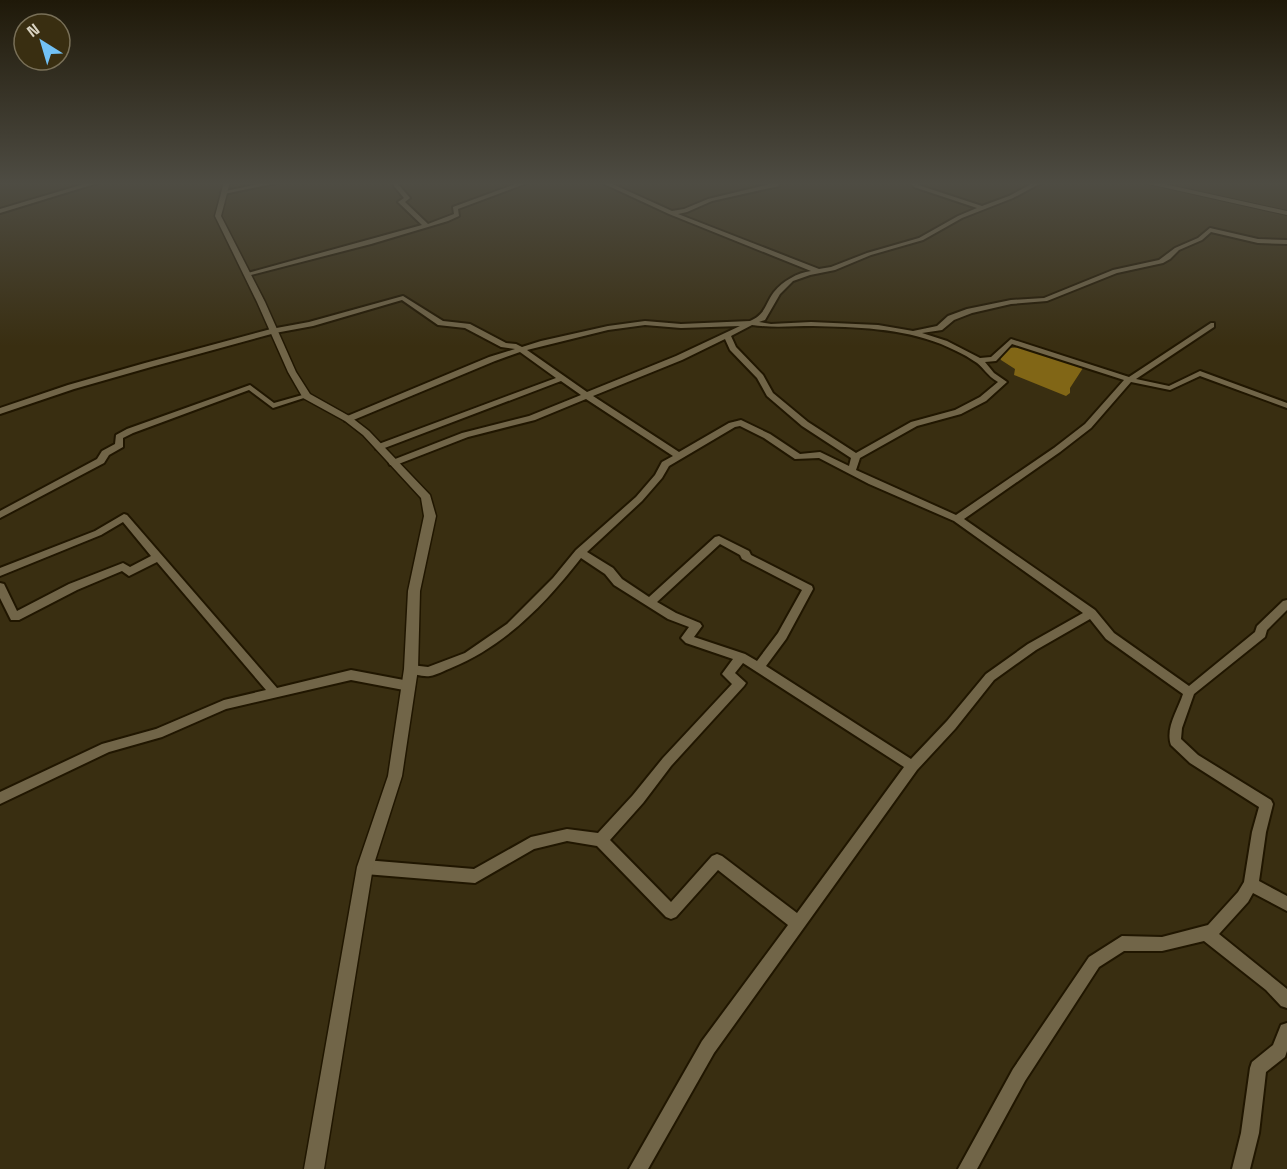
<svg xmlns="http://www.w3.org/2000/svg" width="1287" height="1169" viewBox="0 0 1287 1169" font-family="'Space Grotesk',sans-serif">
<style>
.water{fill:#816616}
.lines{fill:none;stroke-linecap:round;stroke-linejoin:round}
.minor-casing{stroke:#201600;stroke-width:4}
.tertiary-casing{stroke:#201600;stroke-width:3}
.secondary-casing{stroke:#201600;stroke-width:2}
.minor{fill:#716548;fill-rule:evenodd}
.tertiary{fill:#716548;fill-rule:evenodd}
.secondary{fill:#716548;fill-rule:evenodd}
</style>
<rect width="100%" height="100%" fill="#392e11"/>
<polygon class="water" points="1024,347 1083,368 1070,388 1070,393 1066,396 1014,375 1015,369 1001,360 999,356 1008,348"/>
<g class="lines">
<g class="minor-casing">
<g id="minor">
<polygon points="91,182 101,182 0,213 0,209"/>
<polygon points="268,182 277,183 224,194 221,192"/>
<polygon points="521,182 530,182 458,209 459,216 448,221 371,244 247,276 244,274 422,225 398,202 404,198 394,186 394,184 398,184 410,198 405,202 428,224 454,214 453,207"/>
<path d="M600 182H608L672 211 684 209 708 199 778 182 779 186 712 201 687 212 678 214 819 269 831 267 867 253 919 238 958 216 977 208 914 187 911 182H917L918 185 982 206 1009 196 1035 182H1043L1013 198 962 218 923 240 871 255 835 270 810 275 793 281 780 294 765 320 759 322 771 324 811 322 878 325 913 331 937 326 948 316 967 309 1011 300 1044 298 1113 270 1159 260 1175 248 1198 238 1210 228 1258 239 1287 240V244L1258 243 1211 232 1202 240 1179 250 1170 259 1163 263 1117 273 1047 301 1011 304 972 313 954 320 942 330 922 333 947 341 980 358 991 357 1011 339 1129 377 1211 323H1214V327L1136 379 1169 386 1200 371 1287 403V408L1200 376 1170 390 1131 382 1091 428 1060 452 964 519 1095 610 1114 633 1189 686 1255 632 1257 626 1283 601 1287 600V610L1267 630 1265 637 1194 694 1182 728 1181 739 1198 755 1271 800 1273 804 1266 832 1259 881 1287 896V911L1253 893 1248 902 1219 934 1287 989V1008L1281 1006 1266 990 1204 941 1162 951H1124L1099 967 1025 1081 977 1169H958L1013 1069 1089 957 1122 936 1162 937 1208 925 1238 892 1244 882 1252 832 1259 807 1190 763 1171 745C1165 728 1178 710 1183 694L1106 639 1090 619 1036 650 994 680 955 729 917 770 714 1053 648 1169H629L702 1041 788 925 718 870 676 917 671 919 666 917 597 846 567 841 534 849 475 883 365 874 360 872 358 867 360 862 365 860 474 869 531 837 567 829 598 833 633 795 663 758 732 684 722 674 733 659 686 643 681 638 689 627 668 619 614 585 605 574 581 558C546 603 505 646 451 668 445 670 437 675 430 676 423 677 413 674 407 672L405 669 407 666 411 665 428 667 465 653 507 624 553 578 576 550 636 497 655 475 662 462 673 456 586 399 535 420 468 437 396 465H390L389 463 390 461 462 433 529 416 581 395 561 381 382 449H376V445L556 378 520 352 495 361 351 421H345V417L489 357 515 349 501 347 465 328 438 325 402 300 313 326 275 333 151 367 74 389 0 414V408L68 385 145 363 271 329 309 322 403 296 443 321 470 324 506 343 516 344 522 347 541 341 608 326 645 321 681 324 750 321C766 314 765 304 774 292 783 281 797 273 811 271L669 214ZM645 325 681 328 740 326 676 356 587 392 527 350 608 330ZM752 325C773 328 792 326 813 326 855 327 901 328 941 344 952 349 964 354 974 361 983 366 987 376 998 382L980 397 955 410 911 422 856 453 808 422 773 393 763 375 736 347 731 336ZM725 339 730 350 757 378 767 396 802 426 851 458 849 466 820 452 800 454 770 434 741 420 729 423 679 452 593 396 682 360ZM1012 344 1124 380 1085 424 1054 448 956 515 856 470 860 458 917 426 961 414 986 401 1007 382 994 373 985 362 996 361ZM740 426 764 438 795 459 819 458 869 484 954 521 1083 613 1028 644 986 674 947 721 911 759 766 666 786 639 813 589 812 586 751 555 749 551 719 536 715 537 649 597 622 579 613 568 587 552 642 501 662 478 669 466 735 427ZM720 544 740 555 742 559 802 590 778 633 757 661 745 654 694 637 702 626 700 623 676 613 657 602ZM743 663 904 767 797 913 722 856 717 854 712 856 671 902 610 840 643 803 671 766 744 686 746 683 735 673Z"/>
<polygon points="250,385 274,403 306,394 310,396 273,408 249,390 133,433 123,438 123,447 109,455 104,463 0,518 0,511 97,459 102,451 115,444 116,435 127,429"/>
<polygon points="124,514 127,515 277,688 351,670 409,681 413,683 415,686 413,689 409,691 351,680 226,709 162,737 109,752 0,804 0,792 102,744 156,729 224,700 266,690 157,562 129,576 122,571 77,590 19,620 11,620 0,598 0,583 4,584 17,611 69,584 123,563 130,567 151,556 123,522 101,535 0,576 0,568 95,531"/>
<polygon points="1287,1023 1287,1051 1285,1057 1266,1072 1259,1133 1250,1169 1232,1169 1241,1133 1250,1068 1252,1062 1273,1045 1281,1025"/>
</g>
</g>
<g class="tertiary-casing">
<polygon id="tertiary" points="224,182 230,182 221,216 265,302 296,372 310,394 351,417 369,431 430,495 436,516 420,591 418,669 402,776 373,867 324,1169 304,1169 357,867 388,776 404,669 408,591 424,516 421,498 363,435 345,421 303,398 288,372 257,302 215,216"/>
</g>
<g class="secondary-casing">
<polygon id="secondary" points="1140,182 1155,182 1287,211 1287,215"/>
</g>
<use href="#minor" class="minor"/>
<use href="#tertiary" class="tertiary"/>
<use href="#secondary" class="secondary"/>
</g>
<linearGradient id="sky" x2="0" y2="1"><stop stop-color="#1f1909"/><stop offset="0.53" stop-color="#4e4c43"/><stop offset="1" stop-color="#4e4c43" stop-opacity="0"/></linearGradient>
<rect width="1287" height="346" fill="url(#sky)"/>
<g transform="translate(42 42) rotate(323)"><circle r="28" fill="#392e11" stroke="#797058" stroke-width="1.5"/>
<path d="M0-4.5L10 22L0 15L-10 22Z" fill="#72c1f5"/>
<text y="-9" font-size="16" font-weight="bold" text-anchor="middle" fill="#d9d3c2">N</text>
</g>
</svg>
